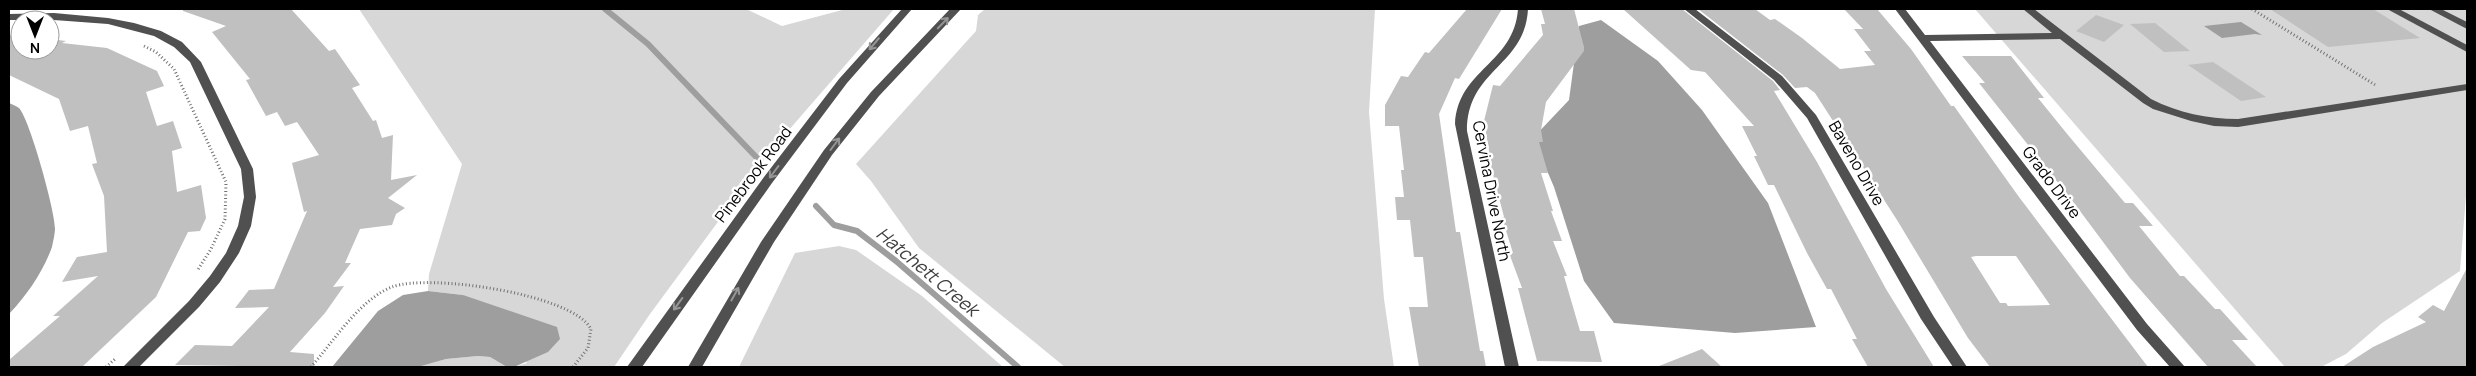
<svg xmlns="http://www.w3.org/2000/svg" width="2476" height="376" viewBox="0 0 2476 376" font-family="Manrope,sans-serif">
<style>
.green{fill:#d7d7d7}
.water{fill:#9e9e9e}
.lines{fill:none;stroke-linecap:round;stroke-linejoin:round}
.stream{stroke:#9e9e9e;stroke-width:6}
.building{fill:#c0c0c0;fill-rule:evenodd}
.path{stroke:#727272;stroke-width:3;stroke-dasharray:1 2.5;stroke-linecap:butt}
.minor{fill:#505050;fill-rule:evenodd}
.oneway{stroke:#969696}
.labels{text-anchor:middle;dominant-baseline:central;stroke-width:5;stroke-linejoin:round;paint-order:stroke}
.street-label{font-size:16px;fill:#000;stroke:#fff}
.water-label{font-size:18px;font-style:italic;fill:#3f3f3f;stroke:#fff}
</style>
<rect width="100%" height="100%" fill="#fff"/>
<g class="green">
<polygon points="359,9 746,9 782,26 846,9 894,9 768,154 650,314 614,367 514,367 527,363 463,295 428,291 429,274 462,164"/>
<polygon points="985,9 1375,9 1369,112 1384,299 1394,367 1065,367 919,248 871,181 856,164 976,31 978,15"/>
<polygon points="1975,9 2467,9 2467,183 2460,271 2382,323 2346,354 2321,367 2285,367"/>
<polygon points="839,246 856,250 922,296 1003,367 739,367 795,253"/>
<polygon points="478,356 490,357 507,367 418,367 446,359"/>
</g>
<g class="water">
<polygon points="1601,20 1658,61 1702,110 1768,203 1816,327 1735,333 1614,323 1584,281 1554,187 1533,138 1569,100 1579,26"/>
<polygon points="2241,22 2262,35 2255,34 2222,38 2204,26"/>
<path d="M9 103C12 104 16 106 19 108 30 120 55 211 55 228 55 234 53 242 52 247 43 272 27 295 9 314Z"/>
<polygon points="428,291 463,295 557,327 560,339 548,352 514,367 507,367 490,357 478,356 446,359 418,367 332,367 378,311 403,295"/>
</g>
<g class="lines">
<g class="stream">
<polyline points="605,9 648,44 759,160"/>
<polyline points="816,206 834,225 857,231 896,261 1018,367"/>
</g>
</g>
<g class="building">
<polygon points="183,9 291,9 329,51 335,49 360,85 352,88 373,121 376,120 382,138 393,135 391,180 417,175 388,198 405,208 396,214 392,225 360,229 345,263 351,263 333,287 344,286 325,313 290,352 314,354 314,367 175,365 195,345 232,346 269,307 235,308 249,290 274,289 307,211 304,212 292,163 319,155 297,122 285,126 277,112 266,116 246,80 250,79 212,32 226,26 183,11"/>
<polygon points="1467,9 1502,9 1459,79 1455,78 1439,114 1456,232 1460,232 1480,351 1483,351 1486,367 1419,367 1409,307 1428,307 1423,257 1414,257 1410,220 1397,220 1395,197 1404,197 1401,170 1404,170 1399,126 1385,126 1385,105 1401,76 1408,77 1425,52 1429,53"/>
<polygon points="1541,9 1574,9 1584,47 1584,51 1546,102 1541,130 1543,142 1539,142 1548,173 1541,173 1553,211 1551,211 1562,241 1553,241 1567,276 1564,276 1580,331 1594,331 1602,362 1537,361 1518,288 1522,288 1509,253 1513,253 1502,218 1504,217 1487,151 1489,151 1484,121 1493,85 1500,86 1543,35 1541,24 1545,24"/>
<polygon points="1623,9 1682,9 1773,81 1780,90 1774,91 1817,162 1886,289 1934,367 1868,367 1852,339 1857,339 1831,289 1827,289 1807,253 1774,185 1768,185 1754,156 1757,156 1742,126 1754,126 1705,72 1691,70"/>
<path d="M1698 9H1755L1770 20 1775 19 1802 38 1840 69 1875 65 1864 51H1871L1854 29H1863L1844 9H1877L1911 49 1951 106H1954L2019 197 2148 367H1990L1968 338 1897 220 1815 93 1807 87 1795 88 1783 75ZM1976 256H2016L2050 305 2008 306 2006 303H2000L1971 257Z"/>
<polygon points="2270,9 2373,9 2420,38 2328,47"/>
<polygon points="2096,15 2124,25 2104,42 2076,31"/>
<polygon points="2155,23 2190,51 2164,52 2130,24"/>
<polygon points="9,35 20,36 20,50 50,50 50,39 66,41 62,43 107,48 157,71 164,86 146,92 157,126 173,121 182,148 172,151 177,192 201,185 206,218 200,231 188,232 156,297 82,367 9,367 9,360 60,316 53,316 98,276 62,282 77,257 107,252 104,196 92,164 97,163 88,126 70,131 59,99 9,75"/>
<polygon points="1962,56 2011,56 2044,98 2038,98 2068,135 2125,203 2133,203 2153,226 2139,226 2180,276 2184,276 2215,309 2220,309 2248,340 2232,340 2257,367 2208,367 2130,278 2074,203 1979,83 1985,83"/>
<polygon points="2213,62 2266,97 2241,101 2188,65"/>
<polygon points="2467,268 2467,367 2342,367 2373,347 2426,322 2418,317 2433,305 2444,311"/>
<polygon points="1702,349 1722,367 1660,367 1659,366"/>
</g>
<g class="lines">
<g class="path">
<polyline points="2252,9 2377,86"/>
<polyline points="144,46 156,52 174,69 226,182 225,219 211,249 197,271"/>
<polyline points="106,367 115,359"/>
<path d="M311 367C333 342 360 299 392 287 428 273 573 294 591 329L588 348 573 367"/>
</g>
<g class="minor">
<polygon points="902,9 912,9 847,83 772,183 642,367 627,367 764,177 839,79"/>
<polygon points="950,9 961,9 879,96 832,155 774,242 702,367 688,367 761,242 824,150 871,92"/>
<path d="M1518 9H1528C1525 67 1467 69 1467 131L1519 367H1505L1455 124C1458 69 1514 64 1518 9Z"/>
<polygon points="1684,9 1695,9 1782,76 1816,115 1934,317 1967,367 1953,367 1921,319 1807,118 1774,80"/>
<path d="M1895 9H1905L1925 35 2052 33 2023 9H2034L2151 99C2179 113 2207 119 2238 119L2467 84V90L2238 127 2214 126 2191 121 2153 109 2143 103 2060 39 1930 41 2147 324 2185 367H2170L2137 330Z"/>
<polygon points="2387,9 2399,9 2467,45 2467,52"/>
<polygon points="2429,9 2441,9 2467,22 2467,29"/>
<polygon points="54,13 108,18 134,23 161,31 182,42 201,62 253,169 256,197 251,226 239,253 220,282 199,307 139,367 123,367 189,301 210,276 226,253 238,226 244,197 241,169 190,62 174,47 154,36 108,24 54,20 9,20 9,14"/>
</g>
</g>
<defs><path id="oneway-shaft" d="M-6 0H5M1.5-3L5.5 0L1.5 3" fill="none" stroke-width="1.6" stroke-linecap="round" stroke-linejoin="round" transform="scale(1.25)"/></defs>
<g class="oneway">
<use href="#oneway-shaft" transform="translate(943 23) rotate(-46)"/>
<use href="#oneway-shaft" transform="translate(874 44) rotate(130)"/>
<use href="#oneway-shaft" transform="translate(835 144) rotate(-53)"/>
<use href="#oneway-shaft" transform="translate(774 172) rotate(127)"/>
<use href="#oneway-shaft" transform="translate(735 294) rotate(-61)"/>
<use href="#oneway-shaft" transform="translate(678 304) rotate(126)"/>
</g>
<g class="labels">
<g class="street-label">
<text transform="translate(1857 163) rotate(60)">Baveno Drive</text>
<text transform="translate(753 174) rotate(-53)">Pinebrook Road</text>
<text transform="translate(2052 182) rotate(53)">Grado Drive</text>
<text transform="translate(1492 191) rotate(79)">Cervina Drive North</text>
</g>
<g class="water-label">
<text transform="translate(928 271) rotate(40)">Hatchett Creek</text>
</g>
</g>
<rect width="2476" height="376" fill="none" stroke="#000000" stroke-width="20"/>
<g transform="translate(35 35) rotate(180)"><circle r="24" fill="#ffffff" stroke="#999999"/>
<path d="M0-4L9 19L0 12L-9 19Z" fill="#000000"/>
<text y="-8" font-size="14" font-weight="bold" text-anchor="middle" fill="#000000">N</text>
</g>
</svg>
